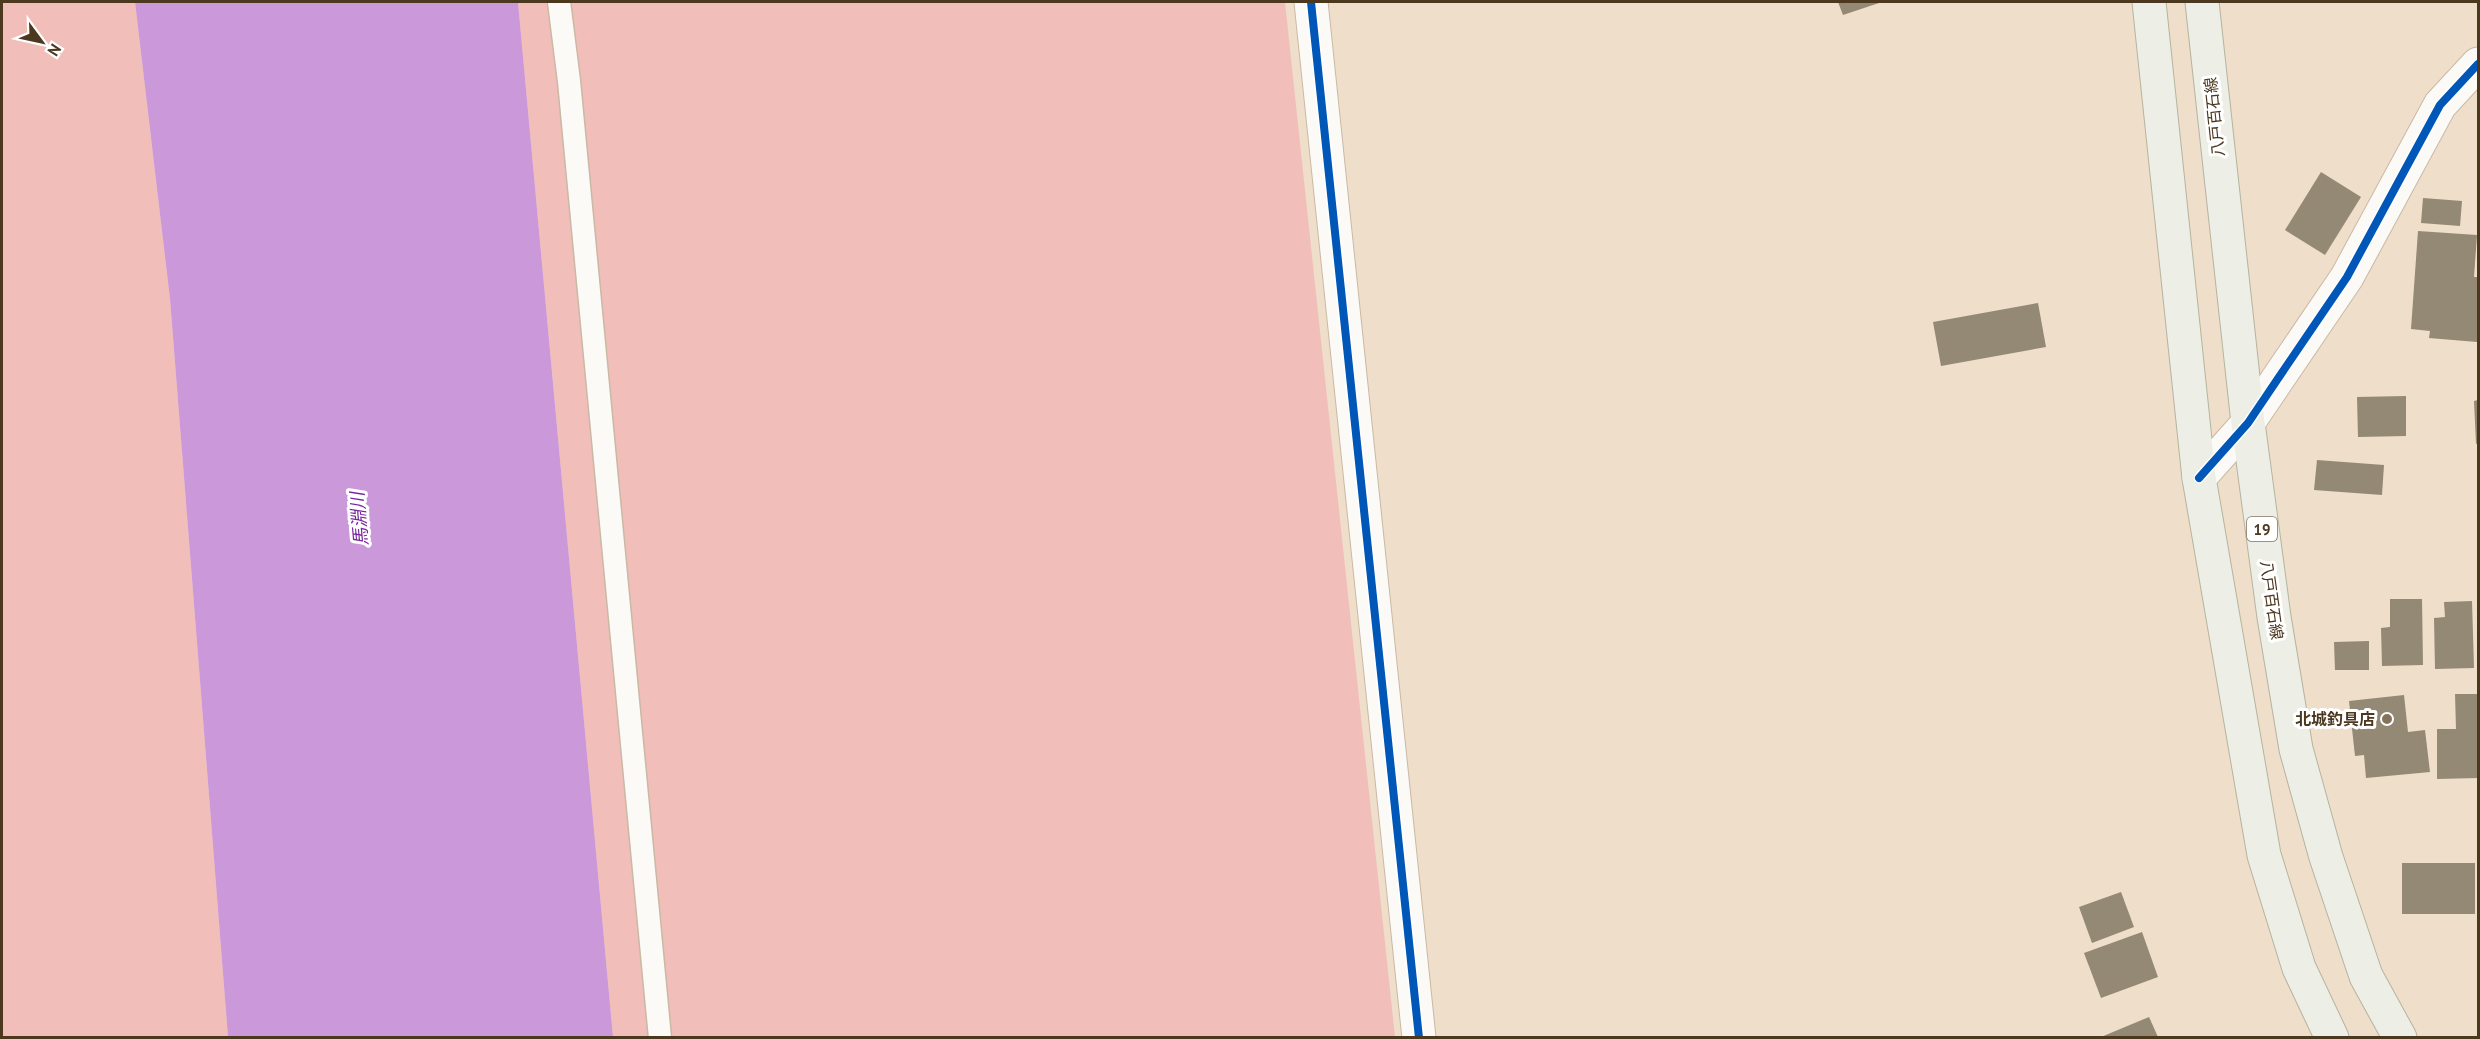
<svg xmlns="http://www.w3.org/2000/svg" width="2480" height="1039" viewBox="0 0 2480 1039" font-family="'PT Sans','Noto Sans JP',sans-serif">
<style>
.green{fill:#f2beba}
.water{fill:#cb99d9}
.building{fill:#938975}
.lines{fill:none;stroke-linecap:round;stroke-linejoin:round}
.lane-casing{stroke:#c9b9a5;stroke-width:25}
.street-casing{stroke:#c9b9a5;stroke-width:35}
.secondary-casing{stroke:#c9b9a5;stroke-width:35}
.primary-casing{stroke:#b6b39f;stroke-width:35}
.lane{stroke:#fcfaf7;stroke-width:22}
.street{stroke:#fcfaf7;stroke-width:33}
.secondary{stroke:#fcfaf7;stroke-width:33}
.primary{stroke:#edeee5;stroke-width:33}
.cycleway-casing{stroke:#fff;stroke-width:11}
.cycleway{stroke:#0057b8;stroke-width:8}
.poi-dot{fill:#85725b;stroke:#fff;stroke-width:2}
.labels{text-anchor:middle;dominant-baseline:central;stroke-width:6;stroke-linejoin:round;paint-order:stroke}
.shield{fill:#fff;stroke:#827462;stroke-width:1.5}
.shield-label{font-size:15px;font-weight:bold;fill:#4c381f}
.street-label{font-size:16px;fill:#4c381f;stroke:#fff}
.poi-label{font-size:16px;font-weight:bold;fill:#4c381f;stroke:#fff;text-anchor:end}
.water-label{font-size:18px;font-style:italic;fill:#78269e;stroke:#fff}
</style>
<rect width="100%" height="100%" fill="#eedeca"/>
<g class="green">
<polygon points="2,2 135,2 170,299 228,1037 2,1038"/>
<polygon points="518,2 1285,2 1395,1037 613,1037"/>
</g>
<polygon class="water" points="135,2 518,2 613,1037 228,1037 170,299"/>
<g class="building">
<polygon points="1838,2 1882,2 1843,15"/>
<polygon points="2321,172 2361,197 2325,255 2285,230"/>
<polygon points="2423,198 2462,201 2460,226 2421,223"/>
<polygon points="2418,231 2477,235 2474,277 2478,277 2477,342 2429,338 2430,331 2411,329"/>
<polygon points="2038,303 2046,347 1941,366 1933,322"/>
<polygon points="2406,396 2406,436 2358,437 2357,397"/>
<polygon points="2478,400 2478,443 2476,444 2474,401"/>
<polygon points="2317,460 2384,465 2382,495 2314,490"/>
<polygon points="2390,599 2422,599 2423,665 2382,666 2381,628 2390,627"/>
<polygon points="2472,601 2474,668 2435,669 2434,618 2445,617 2444,602"/>
<polygon points="2369,641 2369,670 2335,670 2334,642"/>
<polygon points="2455,694 2478,694 2478,778 2437,779 2437,729 2456,729"/>
<polygon points="2404,695 2408,732 2425,730 2430,772 2366,778 2364,755 2355,756 2349,701"/>
<rect x="2402" y="863" width="73" height="51"/>
<polygon points="2121,892 2134,927 2092,943 2079,907"/>
<polygon points="2142,932 2158,977 2101,998 2084,953"/>
<polygon points="2149,1017 2158,1037 2101,1037"/>
</g>
<g class="lines">
<g class="lane-casing">
<polyline id="lane" points="559,2 569,81 660,1038"/>
</g>
<g class="street-casing">
<polyline id="street" points="1311,2 1419,1038"/>
</g>
<g class="secondary-casing">
<polyline id="secondary" points="2199,478 2248,423 2277,380 2347,277 2440,105 2478,64"/>
</g>
<g class="primary-casing">
<g id="primary">
<polyline points="2149,2 2199,478 2264,855 2299,968 2332,1038"/>
<polyline points="2202,2 2248,423 2274,617 2296,749 2326,857 2366,976 2400,1038"/>
</g>
</g>
<use href="#lane" class="lane"/>
<use href="#street" class="street"/>
<use href="#secondary" class="secondary"/>
<use href="#primary" class="primary"/>
<g class="cycleway-casing">
<g id="cycleway">
<polyline points="1311,2 1419,1038"/>
<polyline points="2199,478 2248,423 2277,380 2347,277 2440,105 2478,64"/>
</g>
</g>
<use href="#cycleway" class="cycleway"/>
</g>
<circle class="poi-dot" cx="2387" cy="719" r="6"/>
<g class="labels">
<rect class="shield" x="2247" y="517" width="30" height="24" rx="4.5"/>
<g class="shield-label">
<text x="2262" y="529">19</text>
</g>
<g class="street-label">
<text transform="translate(2214 117) rotate(-96)">八戸百石線</text>
<text transform="translate(2272 600) rotate(82)">八戸百石線</text>
</g>
<g class="poi-label">
<text x="2375" y="719">北城釣具店</text>
</g>
<g class="water-label">
<text transform="translate(359 519) rotate(-95)">馬淵川</text>
</g>
</g>
<rect width="2480" height="1039" fill="none" stroke="#4c381f" stroke-width="6"/>
<g transform="translate(42 42) rotate(123)" stroke="#ffffff" stroke-width="4.5" paint-order="stroke">
<path d="M0-4.5L10 22L0 15L-10 22Z" fill="#4c381f"/>
<text y="-9" font-size="16" font-weight="bold" text-anchor="middle" fill="#4c381f">N</text>
</g>
</svg>
